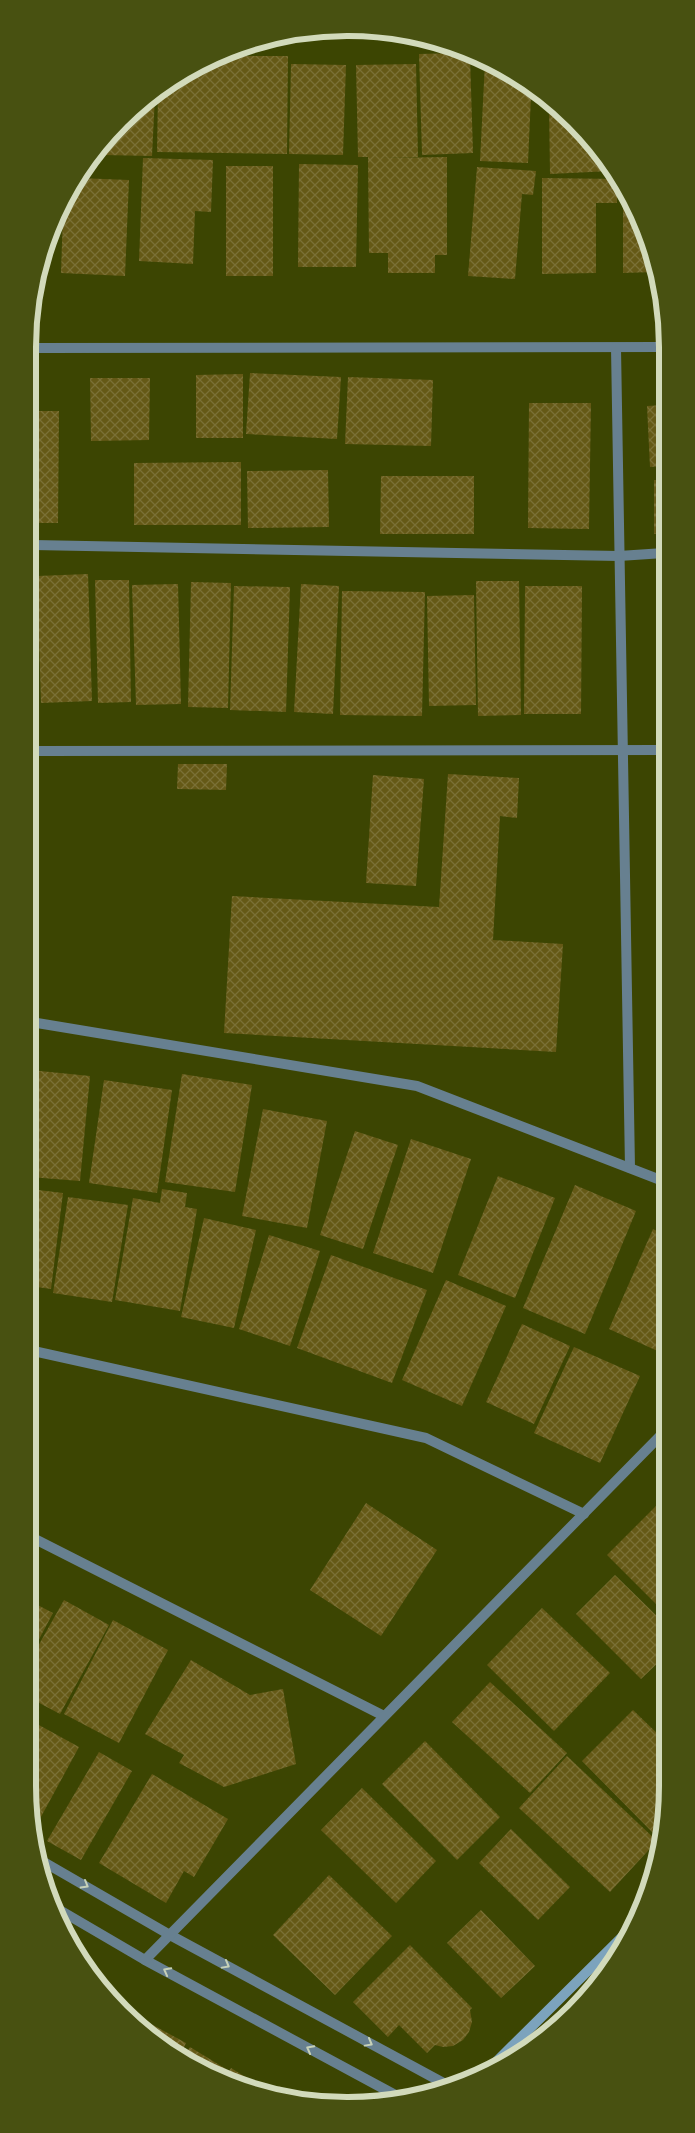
<svg xmlns="http://www.w3.org/2000/svg" width="695" height="2133" viewBox="0 0 695 2133" font-family="Poppins,sans-serif">
<style>
.building{fill:url(#building-cross-hatch)}
.lines{fill:none;stroke-linecap:round;stroke-linejoin:round}
.street{stroke:#678090;stroke-width:10}
.secondary{stroke:#7ca3bd;stroke-width:10}
.oneway{stroke:#c7d1b7}
.rim{fill:none;stroke:#d2dabb;stroke-width:6}
</style>
<defs>
<pattern id="building-cross-hatch" width="8" height="8" patternUnits="userSpaceOnUse" patternTransform="scale(1.25)"><rect width="8" height="8" fill="#655916"/><path d="M0 0l8 8M0 8l8-8" fill="none" stroke="#7a7036"/></pattern>
</defs>
<rect width="100%" height="100%" fill="#3c4502"/>
<g class="building">
<polygon points="460,53 470,56 473,153 422,155 419,54"/>
<polygon points="232,56 288,56 287,154 157,152 158,93 170,81"/>
<polygon points="485,62 508,71 539,96 531,96 528,163 480,161"/>
<polygon points="291,64 346,65 343,155 289,154"/>
<polygon points="416,64 418,157 381,158 447,157 447,255 435,255 435,273 388,273 388,253 369,253 368,157 358,157 356,65"/>
<polygon points="155,96 152,156 103,155 103,148"/>
<polygon points="549,104 588,136 611,171 550,174"/>
<polygon points="143,158 213,160 211,212 195,211 193,264 139,261"/>
<polygon points="299,164 358,165 356,267 298,267"/>
<rect x="226" y="166" width="47" height="110"/>
<polygon points="477,167 536,171 533,195 522,194 515,279 468,276"/>
<polygon points="78,178 129,180 125,276 61,273 63,214"/>
<polygon points="542,178 617,179 617,203 596,203 596,273 542,274"/>
<polygon points="623,188 635,206 655,272 623,273"/>
<polygon points="250,373 341,377 337,439 246,434"/>
<polygon points="243,374 243,438 196,438 196,375"/>
<polygon points="348,377 433,380 431,446 345,444"/>
<polygon points="90,378 150,378 149,440 91,441"/>
<polygon points="529,403 591,403 589,529 528,528"/>
<polygon points="664,405 664,466 650,467 647,406"/>
<polygon points="33,411 59,411 58,523 33,523"/>
<polygon points="241,462 241,525 134,525 134,463"/>
<polygon points="328,470 329,527 248,528 247,471"/>
<polygon points="381,476 474,476 474,534 380,534"/>
<rect x="654" y="480" width="10" height="54"/>
<polygon points="88,574 92,701 41,703 37,576"/>
<polygon points="95,580 129,580 131,702 98,703"/>
<polygon points="476,581 519,581 521,715 478,716"/>
<polygon points="191,582 231,583 228,708 188,707"/>
<polygon points="178,584 181,704 136,705 132,585"/>
<polygon points="301,584 339,586 333,714 294,712"/>
<polygon points="234,586 290,587 286,712 230,710"/>
<polygon points="525,586 582,586 581,714 524,714"/>
<polygon points="342,591 425,592 422,716 340,715"/>
<polygon points="474,595 476,705 429,706 427,596"/>
<polygon points="32,612 38,679 32,680"/>
<polygon points="659,642 664,642 664,668 660,668"/>
<polygon points="178,764 227,764 226,790 177,789"/>
<polygon points="448,774 519,778 517,818 500,816 493,940 563,944 556,1052 224,1033 232,896 439,907"/>
<polygon points="373,775 424,779 416,886 366,883"/>
<polygon points="30,1070 90,1076 80,1181 30,1177"/>
<polygon points="182,1074 252,1085 235,1192 165,1182"/>
<polygon points="104,1080 172,1090 157,1193 89,1183"/>
<polygon points="263,1109 327,1121 307,1228 242,1216"/>
<polygon points="355,1131 398,1145 363,1249 320,1235"/>
<polygon points="411,1139 471,1159 433,1273 373,1253"/>
<polygon points="498,1176 555,1198 515,1298 458,1275"/>
<polygon points="575,1185 636,1211 585,1334 523,1308"/>
<polygon points="30,1189 63,1193 51,1289 30,1286"/>
<polygon points="162,1189 187,1193 185,1207 197,1209 180,1311 115,1300 133,1198 160,1203"/>
<polygon points="68,1197 128,1205 112,1302 53,1293"/>
<polygon points="204,1218 256,1230 234,1328 181,1317"/>
<polygon points="653,1229 663,1234 662,1353 609,1329"/>
<polygon points="269,1235 320,1251 290,1346 239,1329"/>
<polygon points="331,1255 427,1290 392,1383 297,1348"/>
<polygon points="446,1280 506,1306 462,1406 402,1380"/>
<polygon points="522,1324 570,1346 534,1424 486,1402"/>
<polygon points="574,1347 640,1376 600,1463 534,1433"/>
<polygon points="660,1502 662,1504 662,1610 607,1555"/>
<polygon points="366,1503 437,1550 381,1636 310,1590"/>
<polygon points="615,1575 662,1621 662,1659 641,1679 576,1614"/>
<polygon points="28,1600 53,1613 28,1660"/>
<polygon points="64,1600 109,1625 60,1714 28,1697 28,1664"/>
<polygon points="542,1608 610,1673 554,1731 487,1665"/>
<polygon points="113,1620 168,1650 119,1743 64,1714"/>
<polygon points="191,1660 250,1695 283,1689 296,1764 224,1787 179,1763 184,1755 145,1734"/>
<polygon points="490,1682 567,1753 530,1793 452,1722"/>
<polygon points="662,1693 662,1703 656,1698"/>
<polygon points="633,1710 662,1738 661,1841 582,1761"/>
<polygon points="28,1719 79,1747 36,1826 27,1785"/>
<polygon points="425,1741 500,1817 457,1860 382,1784"/>
<polygon points="99,1752 132,1771 81,1860 47,1841"/>
<polygon points="567,1756 657,1841 610,1892 519,1808"/>
<polygon points="152,1774 228,1819 194,1877 184,1871 166,1903 99,1863"/>
<polygon points="362,1788 436,1861 396,1903 321,1830"/>
<polygon points="511,1829 570,1887 538,1920 479,1863"/>
<polygon points="329,1875 392,1936 335,1995 273,1935"/>
<polygon points="481,1910 535,1966 501,1998 447,1943"/>
<polygon points="410,1945 472,2008 470,2010 472,2022 469,2032 463,2040 453,2046 443,2047 435,2045 427,2053 399,2025 388,2037 353,2002"/>
<polygon points="129,2012 186,2043 181,2053 128,2013"/>
<polygon points="190,2047 226,2069 221,2077 206,2072 184,2056"/>
<polygon points="231,2068 268,2091 225,2078"/>
<polygon points="279,2086 310,2103 275,2093"/>
</g>
<g class="lines">
<g class="street">
<polyline points="33,348 665,347"/>
<polyline points="616,348 630,1168"/>
<polyline points="33,545 619,556 664,553"/>
<polyline points="32,751 664,750"/>
<polyline points="31,1022 417,1086 663,1181"/>
<polyline points="29,1350 426,1438 584,1514"/>
<polyline points="29,1536 384,1716"/>
<polyline points="42,1861 170,1935 449,2086"/>
<polyline points="51,1905 145,1960 399,2097"/>
<polyline points="145,1960 662,1434"/>
</g>
<polyline class="secondary" points="491,2067 626,1933"/>
</g>
<defs><path id="oneway-chevron" d="M-2-3.5L2.5 0L-2 3.5" fill="none" stroke-width="1.6" stroke-linecap="round" stroke-linejoin="round" transform="scale(1.25)"/></defs>
<g class="oneway">
<use href="#oneway-chevron" transform="translate(85 1885) rotate(30)"/>
<use href="#oneway-chevron" transform="translate(226 1965) rotate(29)"/>
<use href="#oneway-chevron" transform="translate(167 1971) rotate(-152)"/>
<use href="#oneway-chevron" transform="translate(369 2043) rotate(29)"/>
<use href="#oneway-chevron" transform="translate(310 2049) rotate(-152)"/>
</g>
<path d="M0 0H695V2133H0ZM347 36H348A311 311 0 0 1 659 347V1786A311 311 0 0 1 348 2097H347A311 311 0 0 1 36 1786V347A311 311 0 0 1 347 36Z" fill="#485111" fill-rule="evenodd"/>
<path class="rim" d="M347 36H348A311 311 0 0 1 659 347V1786A311 311 0 0 1 348 2097H347A311 311 0 0 1 36 1786V347A311 311 0 0 1 347 36Z"/>
</svg>
